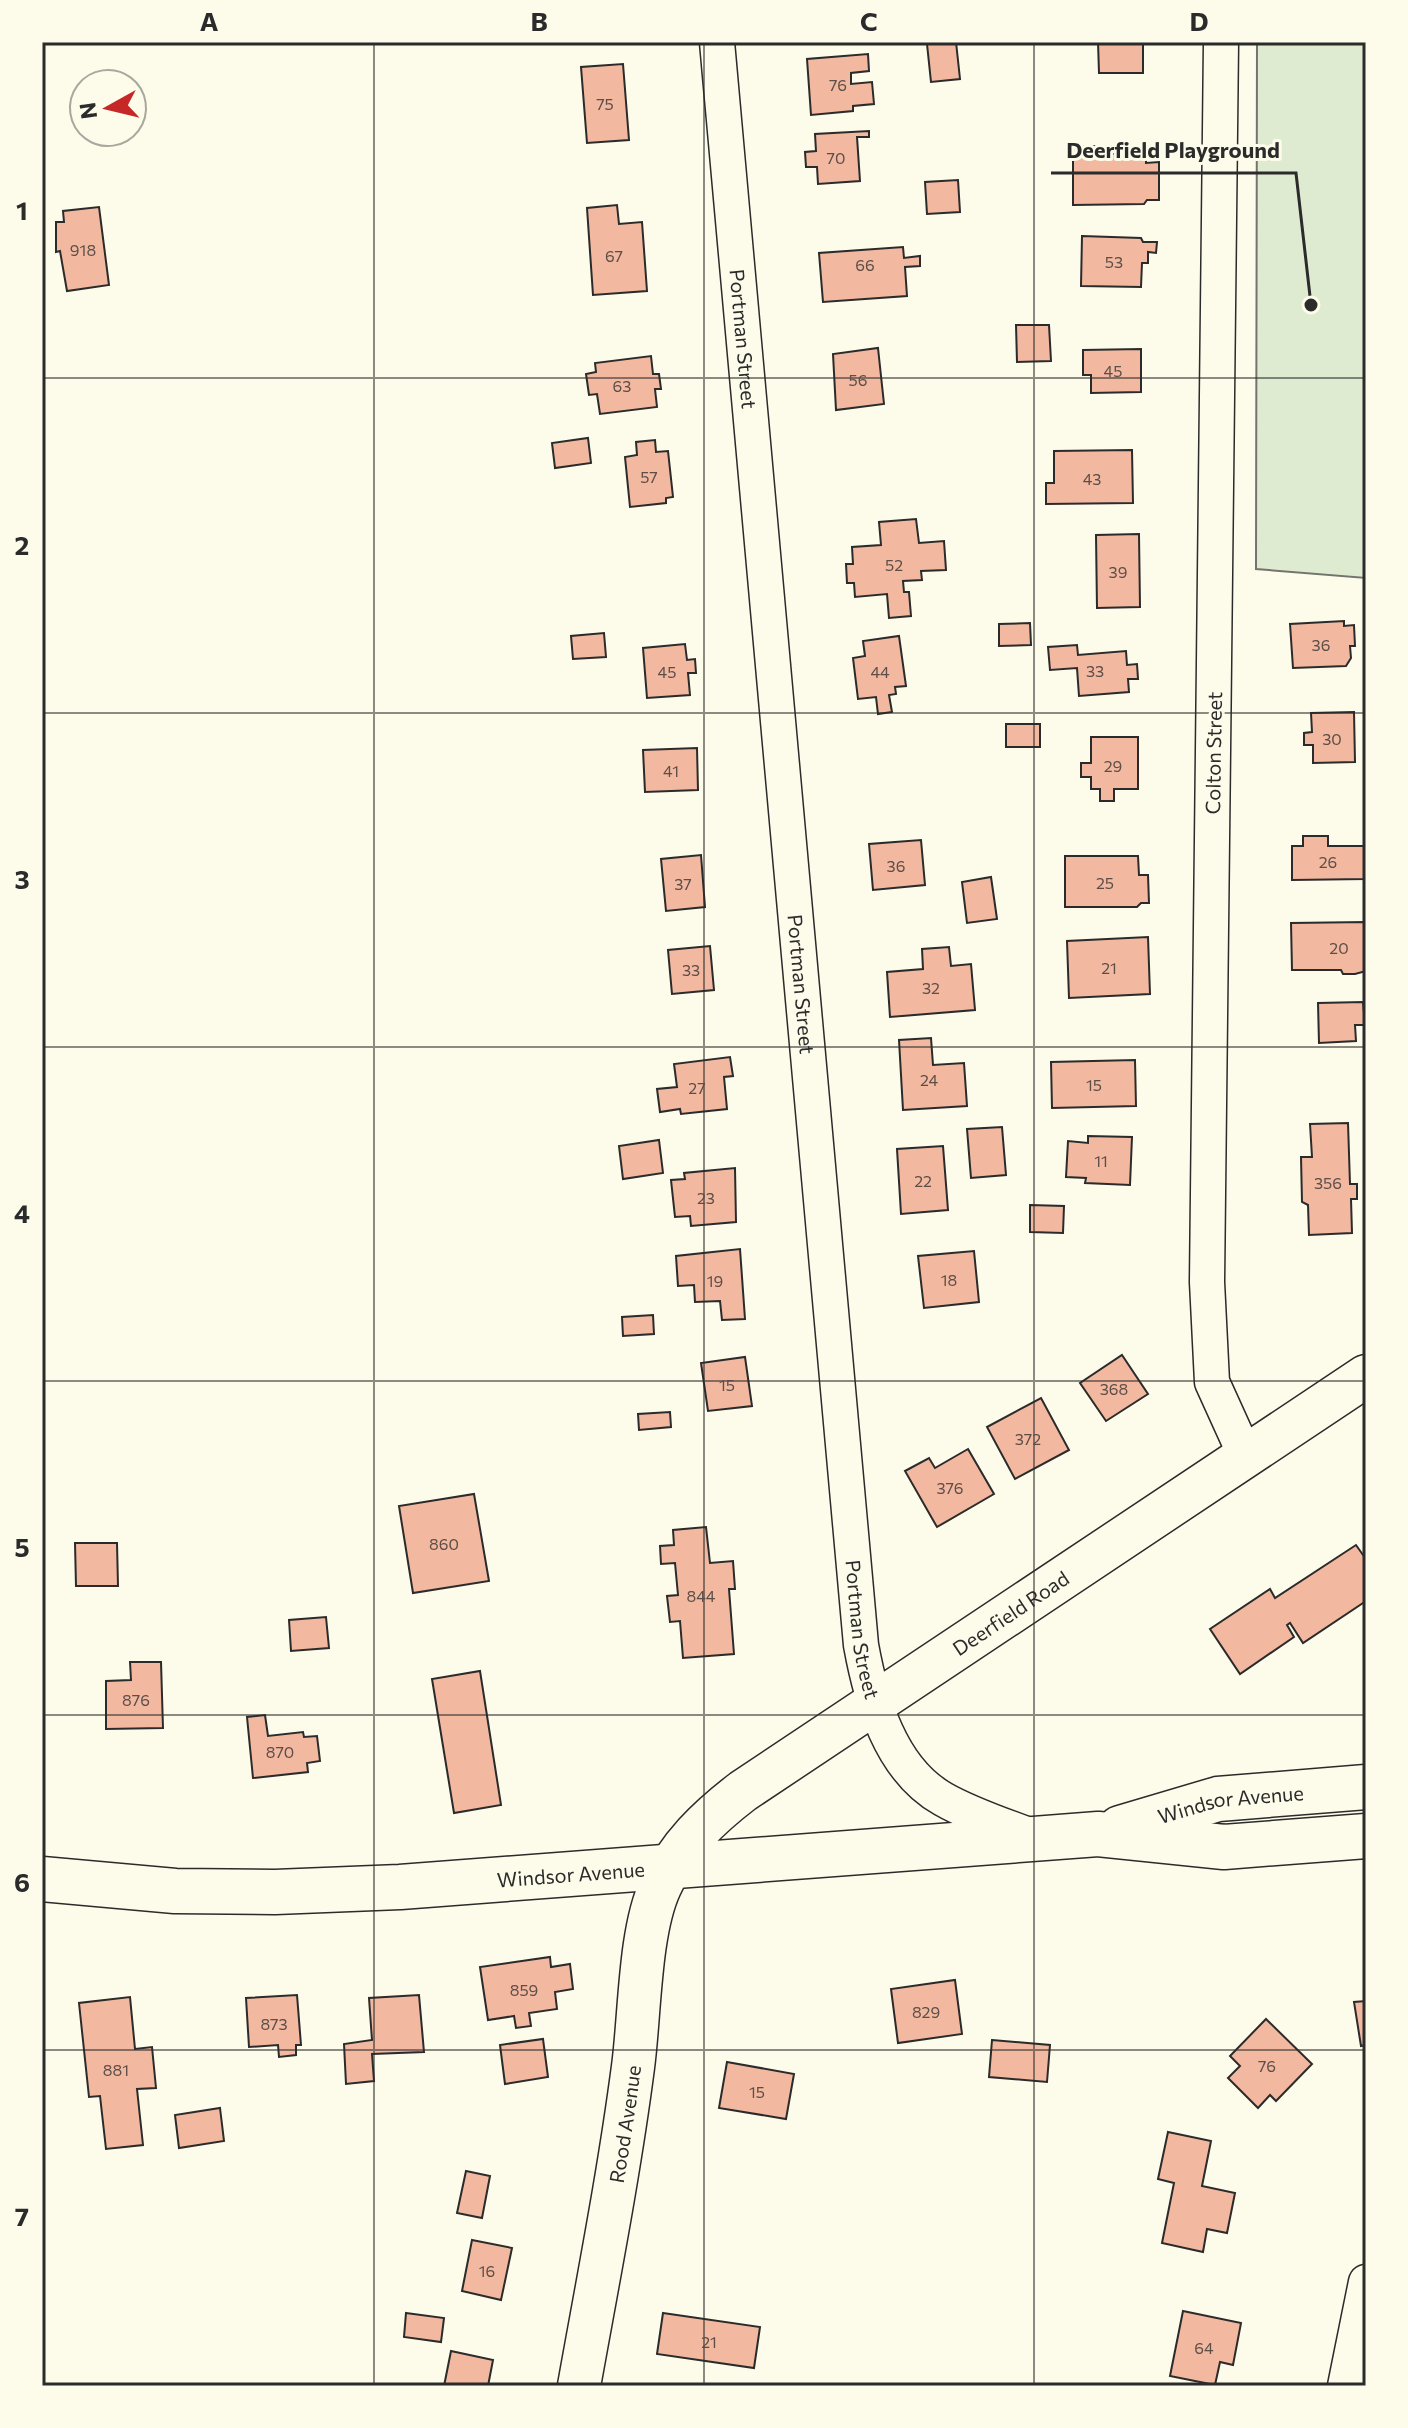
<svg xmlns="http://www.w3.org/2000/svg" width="1408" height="2428" viewBox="0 0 1408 2428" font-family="Commissioner,sans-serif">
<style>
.green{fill:#deebd1;stroke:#74746e;stroke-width:2}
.building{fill:#f2b8a0;stroke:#2b2b2b;stroke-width:2}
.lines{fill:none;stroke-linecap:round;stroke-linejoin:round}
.minor-casing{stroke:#2b2b2b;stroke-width:37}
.tertiary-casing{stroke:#2b2b2b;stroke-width:45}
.primary-casing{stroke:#2b2b2b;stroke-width:47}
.minor{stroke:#fdfbea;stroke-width:34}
.tertiary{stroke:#fdfbea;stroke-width:42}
.primary{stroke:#fdfbea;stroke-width:44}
.grid{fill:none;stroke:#2b2b2b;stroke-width:2;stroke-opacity:0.55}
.labels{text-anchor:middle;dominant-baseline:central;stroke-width:6;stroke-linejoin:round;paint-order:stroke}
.number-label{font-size:16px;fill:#5d4e48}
.street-label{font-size:20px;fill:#2b2b2b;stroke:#fdfbea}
.leader{fill:none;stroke:#2b2b2b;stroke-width:3}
.callout-dot{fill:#2b2b2b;stroke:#fdfbea;stroke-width:3}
.callout-label{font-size:22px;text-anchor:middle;font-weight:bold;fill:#2b2b2b;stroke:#fdfbea;stroke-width:6;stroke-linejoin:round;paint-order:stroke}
.neatline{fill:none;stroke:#2b2b2b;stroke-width:3}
.grid-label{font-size:26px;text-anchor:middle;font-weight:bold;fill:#2b2b2b}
</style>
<rect width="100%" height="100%" fill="#fdfbea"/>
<polygon class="green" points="1257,42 1366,42 1366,578 1256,569"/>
<g class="building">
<polygon points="956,42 960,79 931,82 927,44"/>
<polygon points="1098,42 1143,42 1143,73 1099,73"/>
<polygon points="868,54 869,71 851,73 851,84 872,82 874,104 853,106 853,111 811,115 807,59"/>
<polygon points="623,64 629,140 587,143 581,67"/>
<polygon points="869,131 869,137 857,137 860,181 818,184 817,167 806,167 805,152 816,151 815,134"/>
<polygon points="1073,146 1105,146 1105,154 1146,154 1146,163 1159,162 1159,200 1147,200 1144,204 1073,205"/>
<polygon points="958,180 960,212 927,214 925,182"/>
<polygon points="617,205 619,224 642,222 647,291 593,295 587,208"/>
<polygon points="99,207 109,285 67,291 60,251 56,252 56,222 64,222 63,211"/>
<polygon points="1082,236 1141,238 1143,242 1157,242 1156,253 1148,252 1148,263 1142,263 1141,287 1081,286"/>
<polygon points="903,247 904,258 920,256 920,266 905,267 907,296 823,302 819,253"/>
<polygon points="1016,325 1049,325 1051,361 1017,362"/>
<polygon points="878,348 884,404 836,410 833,354"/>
<polygon points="1141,349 1141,392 1091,393 1091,375 1083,375 1083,350"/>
<polygon points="651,356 653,374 659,374 661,389 655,389 657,407 600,414 597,394 589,395 586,374 596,372 595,363"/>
<polygon points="588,438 591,463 555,468 552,443"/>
<polygon points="655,440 656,452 668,451 673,497 666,498 666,503 630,507 625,457 637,455 636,442"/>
<polygon points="1132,450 1133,503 1046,504 1046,483 1054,483 1054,451"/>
<polygon points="916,519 919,543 944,541 946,570 921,571 922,580 903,581 904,592 909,592 911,616 889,618 887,594 855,597 854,583 847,583 846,564 853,564 852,547 881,545 879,522"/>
<polygon points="1139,534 1140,607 1097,608 1096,535"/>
<polygon points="1344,621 1344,626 1354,625 1355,646 1350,646 1351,658 1346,666 1293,668 1290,624"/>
<polygon points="1030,623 1031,645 999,646 999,624"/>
<polygon points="604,633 606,657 573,659 571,636"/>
<polygon points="899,636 906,686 895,687 896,694 889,695 892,712 878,714 876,697 858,699 853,658 865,656 863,641"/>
<polygon points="685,644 687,660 695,659 696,673 688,673 690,695 647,698 643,648"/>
<polygon points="1077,645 1078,655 1126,651 1127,665 1137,664 1138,679 1128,679 1129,692 1079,696 1077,668 1050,670 1048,647"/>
<polygon points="1354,712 1355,762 1313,763 1313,745 1304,745 1304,733 1312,732 1311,713"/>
<rect x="1006" y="724" width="34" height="23"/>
<polygon points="1091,737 1138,737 1138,789 1114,789 1114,801 1100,801 1100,789 1091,789 1091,777 1081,777 1081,763 1091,763"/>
<polygon points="697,748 698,790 645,792 643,750"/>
<polygon points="1303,836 1328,836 1328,846 1366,846 1366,879 1292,880 1292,846 1303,846"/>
<polygon points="921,840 925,885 873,890 869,844"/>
<polygon points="701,855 705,907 666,911 661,859"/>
<polygon points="1065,856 1138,856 1139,875 1148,875 1149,903 1141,903 1137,907 1065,907"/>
<polygon points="991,877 997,919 967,923 962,882"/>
<polygon points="1366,922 1366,971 1355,974 1343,974 1341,970 1292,970 1291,923"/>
<polygon points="1148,937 1150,994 1069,998 1067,941"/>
<polygon points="710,946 714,990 672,994 668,950"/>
<polygon points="949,947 951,966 971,964 975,1010 890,1017 887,972 923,969 922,949"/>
<polygon points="1363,1002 1365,1025 1355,1025 1356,1041 1319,1043 1318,1003"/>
<polygon points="931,1038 933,1065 964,1063 967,1106 903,1110 899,1040"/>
<polygon points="730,1057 733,1076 724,1077 727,1109 681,1114 680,1109 660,1112 657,1089 677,1087 674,1064"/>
<polygon points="1135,1060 1136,1106 1052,1108 1051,1062"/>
<polygon points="1348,1123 1350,1184 1357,1184 1357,1199 1351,1199 1352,1233 1309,1235 1308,1205 1302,1202 1301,1157 1312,1157 1310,1124"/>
<polygon points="1002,1127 1006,1175 971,1178 967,1129"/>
<polygon points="1088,1136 1132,1137 1130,1185 1085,1183 1086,1178 1066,1177 1068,1141 1088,1143"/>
<polygon points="659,1140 663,1173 623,1179 619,1146"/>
<polygon points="943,1146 948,1210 901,1214 897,1149"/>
<polygon points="735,1168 736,1222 691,1226 690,1216 675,1217 671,1180 685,1179 684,1173"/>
<polygon points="1030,1205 1064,1206 1063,1233 1030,1232"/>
<polygon points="740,1249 745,1319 722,1320 720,1301 695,1302 694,1285 678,1286 676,1256"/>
<polygon points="974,1251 979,1302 924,1308 918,1256"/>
<polygon points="653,1315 654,1334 623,1336 622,1317"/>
<polygon points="1122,1355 1148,1394 1106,1421 1080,1383"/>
<polygon points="745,1357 752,1406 708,1411 701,1363"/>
<polygon points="1041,1398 1069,1450 1015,1479 987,1427"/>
<polygon points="670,1412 671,1427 639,1430 638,1414"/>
<polygon points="968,1449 994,1494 937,1527 905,1471 929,1458 935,1468"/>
<polygon points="474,1494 489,1581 413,1593 399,1506"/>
<polygon points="706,1527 710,1563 733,1561 735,1589 729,1589 734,1654 683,1658 680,1621 670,1622 667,1596 678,1595 675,1563 661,1564 660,1546 674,1545 673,1530"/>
<polygon points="75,1543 117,1543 118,1586 76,1586"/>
<polygon points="1356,1545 1363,1555 1366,1553 1366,1601 1303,1643 1290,1623 1287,1625 1294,1637 1240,1674 1210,1629 1270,1589 1275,1598"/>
<polygon points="326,1617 329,1648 291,1651 289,1620"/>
<polygon points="130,1662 161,1662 163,1728 106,1729 106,1681 131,1680"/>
<polygon points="480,1671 501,1805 454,1813 432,1679"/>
<polygon points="265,1715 268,1736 303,1732 304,1737 317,1736 320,1761 307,1763 308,1772 253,1778 247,1717"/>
<polygon points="550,1957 551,1967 570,1964 573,1989 555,1992 557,2009 529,2013 531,2026 516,2028 514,2016 488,2020 480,1967"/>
<polygon points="955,1980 962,2034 898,2043 891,1989"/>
<polygon points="297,1995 301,2045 296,2045 296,2055 279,2057 278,2045 249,2047 246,1998"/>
<polygon points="419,1995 424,2052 372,2054 374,2081 346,2084 344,2044 372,2040 369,1998"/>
<polygon points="130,1997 135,2049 152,2047 156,2088 137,2089 143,2145 106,2149 100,2096 89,2097 79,2003"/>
<polygon points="1366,2001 1366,2045 1361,2046 1354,2002"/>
<polygon points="1266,2019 1312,2064 1276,2101 1270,2095 1258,2108 1228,2078 1240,2066 1230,2056"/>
<polygon points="543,2039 548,2077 505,2084 500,2045"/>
<polygon points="992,2040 1050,2045 1047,2082 989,2077"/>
<polygon points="727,2062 794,2074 786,2119 719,2108"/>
<polygon points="220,2108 224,2141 179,2148 175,2115"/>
<polygon points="1168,2132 1211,2141 1202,2186 1235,2193 1227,2233 1207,2229 1203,2252 1162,2243 1174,2183 1158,2179"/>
<polygon points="466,2171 490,2176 482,2218 457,2213"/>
<polygon points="472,2240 512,2248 501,2300 462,2291"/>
<polygon points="1183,2311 1241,2323 1233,2365 1220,2362 1215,2385 1170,2376"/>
<polygon points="406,2313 444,2318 441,2342 404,2337"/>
<polygon points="663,2313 760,2327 754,2368 657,2354"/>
<polygon points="451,2351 493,2360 488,2386 444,2386"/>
</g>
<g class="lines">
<g class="minor-casing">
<g id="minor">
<path id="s1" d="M717 42 861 1645C871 1700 890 1769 943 1799 971 1815 1003 1825 1034 1837"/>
<polyline points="1221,42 1207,1282 1212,1382 1246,1457"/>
<polyline points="1345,2386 1366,2282"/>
</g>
</g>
<g class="tertiary-casing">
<g id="tertiary">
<path id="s2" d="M579 2386C598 2280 619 2174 633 2067 640 2015 639 1933 660 1887 677 1847 709 1817 743 1791L1366 1376"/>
</g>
</g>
<g class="primary-casing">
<g id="primary">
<path id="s3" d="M1120 1828 1218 1799 1366 1787"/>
<path id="s4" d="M42 1879 175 1891 275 1892 400 1887 1098 1834 1224 1847 1366 1836"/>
</g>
</g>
<use href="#minor" class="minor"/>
<use href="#tertiary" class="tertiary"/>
<use href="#primary" class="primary"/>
</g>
<path class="grid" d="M374 42V2386M704 42V2386M1034 42V2386M42 378H1366M42 713H1366M42 1047H1366M42 1381H1366M42 1715H1366M42 2050H1366"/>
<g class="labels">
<g class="number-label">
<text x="838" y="84">76</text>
<text x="605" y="103">75</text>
<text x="836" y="157">70</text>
<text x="83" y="249">918</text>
<text x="614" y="255">67</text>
<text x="1114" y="261">53</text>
<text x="865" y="264">66</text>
<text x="1113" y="370">45</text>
<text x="858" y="379">56</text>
<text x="622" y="385">63</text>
<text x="649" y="476">57</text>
<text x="1092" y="478">43</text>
<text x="894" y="564">52</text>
<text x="1118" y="571">39</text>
<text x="1321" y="644">36</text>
<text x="1095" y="670">33</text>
<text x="667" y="671">45</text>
<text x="880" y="671">44</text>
<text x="1332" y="738">30</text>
<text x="1113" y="765">29</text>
<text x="671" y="770">41</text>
<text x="1328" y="861">26</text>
<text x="896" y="865">36</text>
<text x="1105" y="882">25</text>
<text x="683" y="883">37</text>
<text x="1339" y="947">20</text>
<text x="1109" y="967">21</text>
<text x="691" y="969">33</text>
<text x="931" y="987">32</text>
<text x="929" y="1079">24</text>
<text x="1094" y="1084">15</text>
<text x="697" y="1087">27</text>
<text x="1101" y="1160">11</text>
<text x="923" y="1180">22</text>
<text x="1328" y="1182">356</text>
<text x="706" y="1197">23</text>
<text x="949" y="1279">18</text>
<text x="715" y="1280">19</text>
<text x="727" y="1384">15</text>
<text x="1114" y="1388">368</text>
<text x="1028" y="1438">372</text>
<text x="950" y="1487">376</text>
<text x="444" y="1543">860</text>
<text x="701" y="1595">844</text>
<text x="136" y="1699">876</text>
<text x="280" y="1751">870</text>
<text x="524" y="1989">859</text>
<text x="926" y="2011">829</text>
<text x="274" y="2023">873</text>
<text x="1267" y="2065">76</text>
<text x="116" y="2069">881</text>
<text x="757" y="2091">15</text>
<text x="487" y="2270">16</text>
<text x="709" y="2341">21</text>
<text x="1204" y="2347">64</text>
</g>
<g class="street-label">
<text stroke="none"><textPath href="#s1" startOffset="298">Portman Street</textPath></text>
<text transform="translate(1213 753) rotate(-89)">Colton Street</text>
<text stroke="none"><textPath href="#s1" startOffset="946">Portman Street</textPath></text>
<text stroke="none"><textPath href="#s2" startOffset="956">Deerfield Road</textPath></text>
<text stroke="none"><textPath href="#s1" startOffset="1594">Portman Street</textPath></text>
<text stroke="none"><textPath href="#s3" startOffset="114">Windsor Avenue</textPath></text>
<text stroke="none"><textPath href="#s4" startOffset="530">Windsor Avenue</textPath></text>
<text stroke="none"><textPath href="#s2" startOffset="266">Rood Avenue</textPath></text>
</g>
</g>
<path class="leader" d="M1311 305L1296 173H1051"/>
<circle class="callout-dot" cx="1311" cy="305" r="8"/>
<g class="callout-label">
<text x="1173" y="158">Deerfield Playground</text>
</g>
<rect width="1408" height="2428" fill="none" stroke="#fdfbea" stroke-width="88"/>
<g transform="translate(108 108) rotate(262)"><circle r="38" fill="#fdfbea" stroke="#a9a89e" stroke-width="2"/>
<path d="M0-6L14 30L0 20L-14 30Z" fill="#c62828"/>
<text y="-12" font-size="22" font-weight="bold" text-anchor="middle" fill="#2b2b2b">N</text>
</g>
<rect x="44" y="44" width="1320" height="2340" class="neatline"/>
<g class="grid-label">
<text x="209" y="31">A</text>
<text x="539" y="31">B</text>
<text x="869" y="31">C</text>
<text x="1199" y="31">D</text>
<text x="22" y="220">1</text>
<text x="22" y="555">2</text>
<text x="22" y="889">3</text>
<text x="22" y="1223">4</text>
<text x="22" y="1557">5</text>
<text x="22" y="1892">6</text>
<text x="22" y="2226">7</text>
</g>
</svg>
